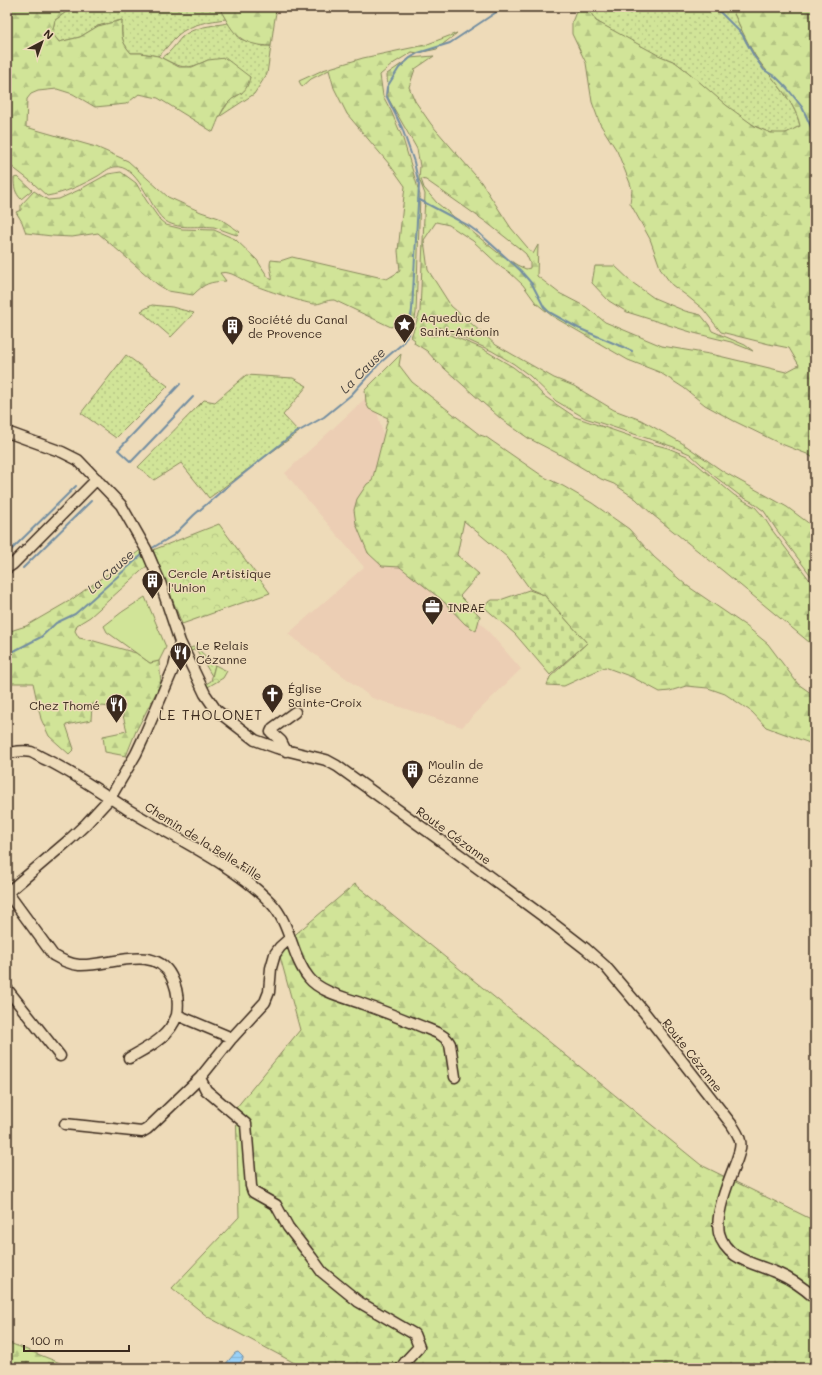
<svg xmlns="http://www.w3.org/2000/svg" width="822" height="1375" viewBox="0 0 822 1375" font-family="Mali,sans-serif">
<defs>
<pattern id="grass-dots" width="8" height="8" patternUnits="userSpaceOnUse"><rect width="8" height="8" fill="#d1e498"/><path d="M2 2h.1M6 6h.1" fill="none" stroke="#b4c483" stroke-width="1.8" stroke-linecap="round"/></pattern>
<pattern id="forest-firs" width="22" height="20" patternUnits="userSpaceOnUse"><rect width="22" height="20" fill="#d1e498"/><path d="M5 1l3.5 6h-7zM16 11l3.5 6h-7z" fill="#b4c483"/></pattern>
<pattern id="cemetery-stones" width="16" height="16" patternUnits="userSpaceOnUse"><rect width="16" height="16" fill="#d1e498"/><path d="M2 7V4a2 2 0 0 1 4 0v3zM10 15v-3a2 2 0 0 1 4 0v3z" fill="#b4c483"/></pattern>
<pattern id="park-crowns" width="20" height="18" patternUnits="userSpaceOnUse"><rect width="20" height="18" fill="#d1e498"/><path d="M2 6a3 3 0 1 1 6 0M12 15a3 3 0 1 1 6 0" fill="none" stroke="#b4c483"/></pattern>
<pattern id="water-rules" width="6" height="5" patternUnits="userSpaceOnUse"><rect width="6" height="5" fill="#99d1f8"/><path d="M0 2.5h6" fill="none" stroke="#85b4d4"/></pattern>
</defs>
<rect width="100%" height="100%" fill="#eedbb9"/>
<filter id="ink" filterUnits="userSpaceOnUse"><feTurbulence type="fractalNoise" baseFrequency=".025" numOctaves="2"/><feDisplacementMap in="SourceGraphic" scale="8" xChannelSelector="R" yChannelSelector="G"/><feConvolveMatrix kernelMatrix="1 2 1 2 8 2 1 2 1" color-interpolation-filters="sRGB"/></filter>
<g filter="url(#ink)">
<path fill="#ecceb4" d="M372,392L412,544L521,669L462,727L372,698L288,634L364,567L285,473Z"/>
<path fill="url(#grass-dots)" stroke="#86875b" d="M73,7H209L220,9L226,19C210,21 190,24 178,35C170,42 166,50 158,56L141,53H131C120,41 122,35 122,20L98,26L80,37L59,42L52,33L55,20Z
M585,7H731C739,24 746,41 756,57C771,78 794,99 800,126C795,128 791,132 786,133C756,142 701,80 676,63C671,59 663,58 657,55C636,44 616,33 596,21L587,7Z
M228,23L240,39L262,46H271L267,74L254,94L219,117L222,112L230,100L242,93L250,77L208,60C186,70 184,69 162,58C170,53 175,45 181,38C193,26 213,26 228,23Z
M152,305L172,307L194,313L171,337L141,311Z
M126,355L168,386L116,438L81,413Z
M246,375L293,378L307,386L283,415L299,432L209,498L181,463L154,480L138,467L204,400L215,402Z
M193,647L197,648L215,665L212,676L196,649L189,652L188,649Z"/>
<path fill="url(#forest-firs)" stroke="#86875b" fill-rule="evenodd" d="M7,7H73L55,20L52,33L59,42L80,37L98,26L122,20C121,35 121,42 131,53H141L158,56L179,67H192L208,60L225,58L250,77C246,95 241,91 230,101C221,109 218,121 213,132L158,98L139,94L126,104L95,107L73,94L57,89L38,91L31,94L27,99L26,127L96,147L128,161L168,197L201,212L219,218L240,232L237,235C229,233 221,229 214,227C198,225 176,231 163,219C150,207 137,163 114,167C108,168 103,173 98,176C82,185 65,193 47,196L33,183L7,163Z
M209,7H277L274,24L271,46C240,45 234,35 220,9Z
M578,7H587L596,21L658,55L675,62L688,72L726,105L756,127L771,133H786L800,126C795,100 771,78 756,57C746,41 739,24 731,7H815V320L813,332L815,341V388L811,387L815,398V459L807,454L779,443L734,421L705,405L684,388L659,372L628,360L552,316L536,303L523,285L509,272L502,268L473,241L449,225L436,222L424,240L428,270L451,306L496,345L554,378L574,386L614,410L641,420L682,443L724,472L787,507L815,528V581L776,529L764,511L752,502L739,495L713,475L690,454L674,447L585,418L556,401L530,376L514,364L492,351L439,327L443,332L481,348L513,367L527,378L544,396L575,417L653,444L668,448L687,456L734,495L755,507L763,516L772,530L815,587V647L723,571L653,515L636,499L614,484L601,479L557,453L528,438L501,419L435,360L427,351L414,343L415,340L411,337L420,312L425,194L419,179L420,166L417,149L388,98L387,74L410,58L434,56L415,69L409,87L415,101L431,124L481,182L511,228L533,254L538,245L537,276L559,293L586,307L605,322L662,346L715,355L786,372L799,365L789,348L769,344L721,332L703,309L687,296L672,285L661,270L650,239L630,203L632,190L630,183L617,151L600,124L592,102L586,63L572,34V22ZM421,179L426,180L486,222L519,248L526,254L530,263V268L526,269L517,265L497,252L437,203L424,188Z
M457,33L437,49L418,53L412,52L394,63L380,75L383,96L391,111L403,139L420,195L416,313L415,318L408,325L396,324L391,327L334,300C325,300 324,303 316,304C309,305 260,288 251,284C241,280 231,270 220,273L226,281C209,282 205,283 193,295L168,291L157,284L98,233L72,237L52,236L26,233L22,222L16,212L21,210V205L34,191L48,200L59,199L79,190L108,174L121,172L136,183L146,200L160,220L166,225L182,229L214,230L235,239L257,260L268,277L272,280C273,273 268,268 271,260L280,261L292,257L387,279L400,271L398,251L405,186L390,165L347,114L334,88L329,70L311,79L302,87L299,81L323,70L363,58L425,45Z
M18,177L32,190L21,199C15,193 14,187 14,178Z
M595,266H615L633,283L654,298L685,311L701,315L709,325L712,331L745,345L753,351L731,342L694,333L627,312L609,301L592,283Z
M401,354L399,365L412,382L480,435L486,437L544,477L563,486L592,503L629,529L654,557L686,585L746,626L768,644L798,684L815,696V745L766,727L752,712L725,694L708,688L686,686L670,691L660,692L632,677L605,667L564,686L547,685L550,677L587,643L544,595L530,589L507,557L464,521L457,555L479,574L460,596L480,616L476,631L465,624L442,600L400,567L382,566L368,553L356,524L354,510L357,499L367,484L372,481L388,418L369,409L366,403L365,390Z
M142,549L149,564L90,617L77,625L75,631L79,638L94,641L136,653L150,663L159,661L161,683L136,731L126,756L105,752L103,736L127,731L121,708L92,705L91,720L66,725L74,749L69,754L49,736L41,719L33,683H7V632L26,626L71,600Z
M355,884L701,1165L815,1221V1368H304L208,1317L172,1288L239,1217L236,1108L300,1030L278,949Z
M7,1342L73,1368H7Z"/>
<path fill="url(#cemetery-stones)" stroke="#86875b" d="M529,590L544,595L587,643L550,675L515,634L484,607L486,604L492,600H500Z"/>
<path fill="url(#park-crowns)" stroke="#86875b" d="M219,524L270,593L182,624L153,550Z
M215,665L227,671L223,678L206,688L204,685L211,681Z"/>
<path fill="#d1e498" stroke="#86875b" d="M145,597L166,647L159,661L150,663L107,632L104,626L122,612Z"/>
<path fill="url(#water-rules)" stroke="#738ea1" d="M238,1352L243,1357V1359L236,1368H224V1366L235,1353Z"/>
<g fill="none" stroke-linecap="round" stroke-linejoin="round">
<path stroke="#738ea1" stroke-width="2" d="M715,7L742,34L754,56L764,70L776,77L787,88L802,107L812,129
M418,199L469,226L480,234L520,270L532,284L544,307L549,312L578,328L632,351
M180,384L118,450L131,462L193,397
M149,550L174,535L194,515L223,490L292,435L324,417L351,395L380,363L402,344L408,334L412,310L419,185L414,162L402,128L386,95L387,87L399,68L410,58L418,53L450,43L504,7
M8,553L76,486
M23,568L91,501
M7,650L14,651L41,637L56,623L75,614L144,553"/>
<defs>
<path id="minor" d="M7,432L62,452L78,460L121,505L146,549L160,582L180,642L205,694L216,710L255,740L277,748L326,760L337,766L437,838L551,922L586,949L605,966L644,1012L732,1125C735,1130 739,1135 740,1141C742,1147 738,1156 736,1162C729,1180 715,1213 719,1233C726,1260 755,1263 777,1273C791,1279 804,1288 815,1298
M7,568L13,564L97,479
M286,751L281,741L271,732L273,728L295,712
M7,753C15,752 23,750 31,752C36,754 42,758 47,760C75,774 101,792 127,809C173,837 235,865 271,903C291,924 291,956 309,978C320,992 347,998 363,1004C383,1011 403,1019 423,1027C432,1031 445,1034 450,1044L455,1077
M7,892L53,955C62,960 69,964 79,965C108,967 154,943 171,976C178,989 179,1001 177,1015L232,1038
M7,893L69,840L86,824L110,798L136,754L143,739L174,667L180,642
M289,939L280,947L275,954L271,968L269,992L265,1002L232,1038L200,1078L206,1090L246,1124L251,1186L253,1192L276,1205L288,1227L312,1258L322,1272L359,1302L414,1334L419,1347L406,1361L401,1368
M7,989L60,1056
M129,1058C148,1047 169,1038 177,1015
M65,1124L142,1132L147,1129L200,1078"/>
</defs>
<use href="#minor" stroke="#3b2a1e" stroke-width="13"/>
<use href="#minor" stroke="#eedbb9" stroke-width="10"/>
</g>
</g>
<defs>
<symbol id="sight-pin" viewBox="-11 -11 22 30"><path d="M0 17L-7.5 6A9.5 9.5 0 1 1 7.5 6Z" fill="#3b2a1e" stroke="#eedbb9"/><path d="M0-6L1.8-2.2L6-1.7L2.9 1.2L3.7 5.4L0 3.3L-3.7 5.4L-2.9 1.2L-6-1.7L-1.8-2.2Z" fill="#fff"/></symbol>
<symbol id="building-pin" viewBox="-11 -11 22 30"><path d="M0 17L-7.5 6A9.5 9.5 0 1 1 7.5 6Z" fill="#3b2a1e" stroke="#eedbb9"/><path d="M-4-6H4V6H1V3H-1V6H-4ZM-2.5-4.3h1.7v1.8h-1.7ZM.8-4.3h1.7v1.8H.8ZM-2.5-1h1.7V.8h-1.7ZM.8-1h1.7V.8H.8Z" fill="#fff"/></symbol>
<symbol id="office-pin" viewBox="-11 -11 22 30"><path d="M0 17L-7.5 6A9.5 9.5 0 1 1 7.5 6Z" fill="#3b2a1e" stroke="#eedbb9"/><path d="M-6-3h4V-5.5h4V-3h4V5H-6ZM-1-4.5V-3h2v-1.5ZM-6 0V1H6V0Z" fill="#fff"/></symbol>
<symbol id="restaurant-pin" viewBox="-11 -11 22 30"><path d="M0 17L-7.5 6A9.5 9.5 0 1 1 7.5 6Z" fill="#3b2a1e" stroke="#eedbb9"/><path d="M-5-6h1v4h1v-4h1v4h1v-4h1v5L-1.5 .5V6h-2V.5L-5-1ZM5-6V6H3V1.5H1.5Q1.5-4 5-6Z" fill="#fff"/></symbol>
<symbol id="church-pin" viewBox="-11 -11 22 30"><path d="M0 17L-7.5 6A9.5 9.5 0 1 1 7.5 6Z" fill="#3b2a1e" stroke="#eedbb9"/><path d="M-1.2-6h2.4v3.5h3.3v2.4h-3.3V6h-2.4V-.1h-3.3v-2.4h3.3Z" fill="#fff"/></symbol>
</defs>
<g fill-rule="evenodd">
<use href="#sight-pin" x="392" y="312" width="25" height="34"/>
<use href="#building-pin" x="220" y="314" width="25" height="34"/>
<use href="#building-pin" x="140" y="568" width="25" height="34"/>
<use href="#office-pin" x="420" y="594" width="25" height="34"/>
<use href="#restaurant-pin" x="168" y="640" width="25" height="34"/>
<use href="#church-pin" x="260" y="682" width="25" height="34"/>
<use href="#restaurant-pin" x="104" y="692" width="25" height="34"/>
<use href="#building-pin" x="400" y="758" width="25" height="34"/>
</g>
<g text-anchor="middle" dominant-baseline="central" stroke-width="3" stroke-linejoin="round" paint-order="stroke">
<g font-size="12" fill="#3b2a1e" stroke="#eedbb9" text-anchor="start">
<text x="420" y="317">Aqueduc de<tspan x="420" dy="14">Saint-Antonin</tspan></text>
<text x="248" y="319">Société du Canal<tspan x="248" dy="14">de Provence</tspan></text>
<text x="168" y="573">Cercle Artistique<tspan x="168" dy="14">l'Union</tspan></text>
<text x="448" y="607">INRAE</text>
<text x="196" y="645">Le Relais<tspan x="196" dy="14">Cézanne</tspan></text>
<text x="288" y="688">Église<tspan x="288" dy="14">Sainte-Croix</tspan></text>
<text x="100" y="705" text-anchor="end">Chez Thomé</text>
<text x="428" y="764">Moulin de<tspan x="428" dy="14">Cézanne</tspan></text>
</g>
<g font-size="12" fill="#3b2a1e" stroke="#eedbb9">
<text transform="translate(454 835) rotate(36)">Route Cézanne</text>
<text transform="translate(204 841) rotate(32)">Chemin de la Belle Fille</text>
<text transform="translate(693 1055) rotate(52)">Route Cézanne</text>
</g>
<g font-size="13" font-style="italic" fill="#49433f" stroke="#eedbb9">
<text transform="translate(362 370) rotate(-45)">La Cause</text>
<text transform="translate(110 571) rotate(-42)">La Cause</text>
</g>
<g font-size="14" letter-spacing="1" fill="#3b2a1e" stroke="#eedbb9">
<text x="211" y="714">LE THOLONET</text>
</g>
</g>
<rect width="822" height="1375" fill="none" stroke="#eedbb9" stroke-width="24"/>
<rect x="12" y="12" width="798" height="1351" fill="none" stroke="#3b2a1e" stroke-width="1.5" filter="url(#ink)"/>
<g transform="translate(42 42) rotate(41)" stroke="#eedbb9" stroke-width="3" paint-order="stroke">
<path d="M0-3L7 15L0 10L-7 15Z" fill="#3b2a1e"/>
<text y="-6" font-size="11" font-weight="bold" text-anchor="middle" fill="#3b2a1e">N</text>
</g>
<path d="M24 1345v6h105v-6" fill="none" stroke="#3b2a1e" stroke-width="2"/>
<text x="30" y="1345" font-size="12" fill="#3b2a1e" stroke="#eedbb9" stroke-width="3" paint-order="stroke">100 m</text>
</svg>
